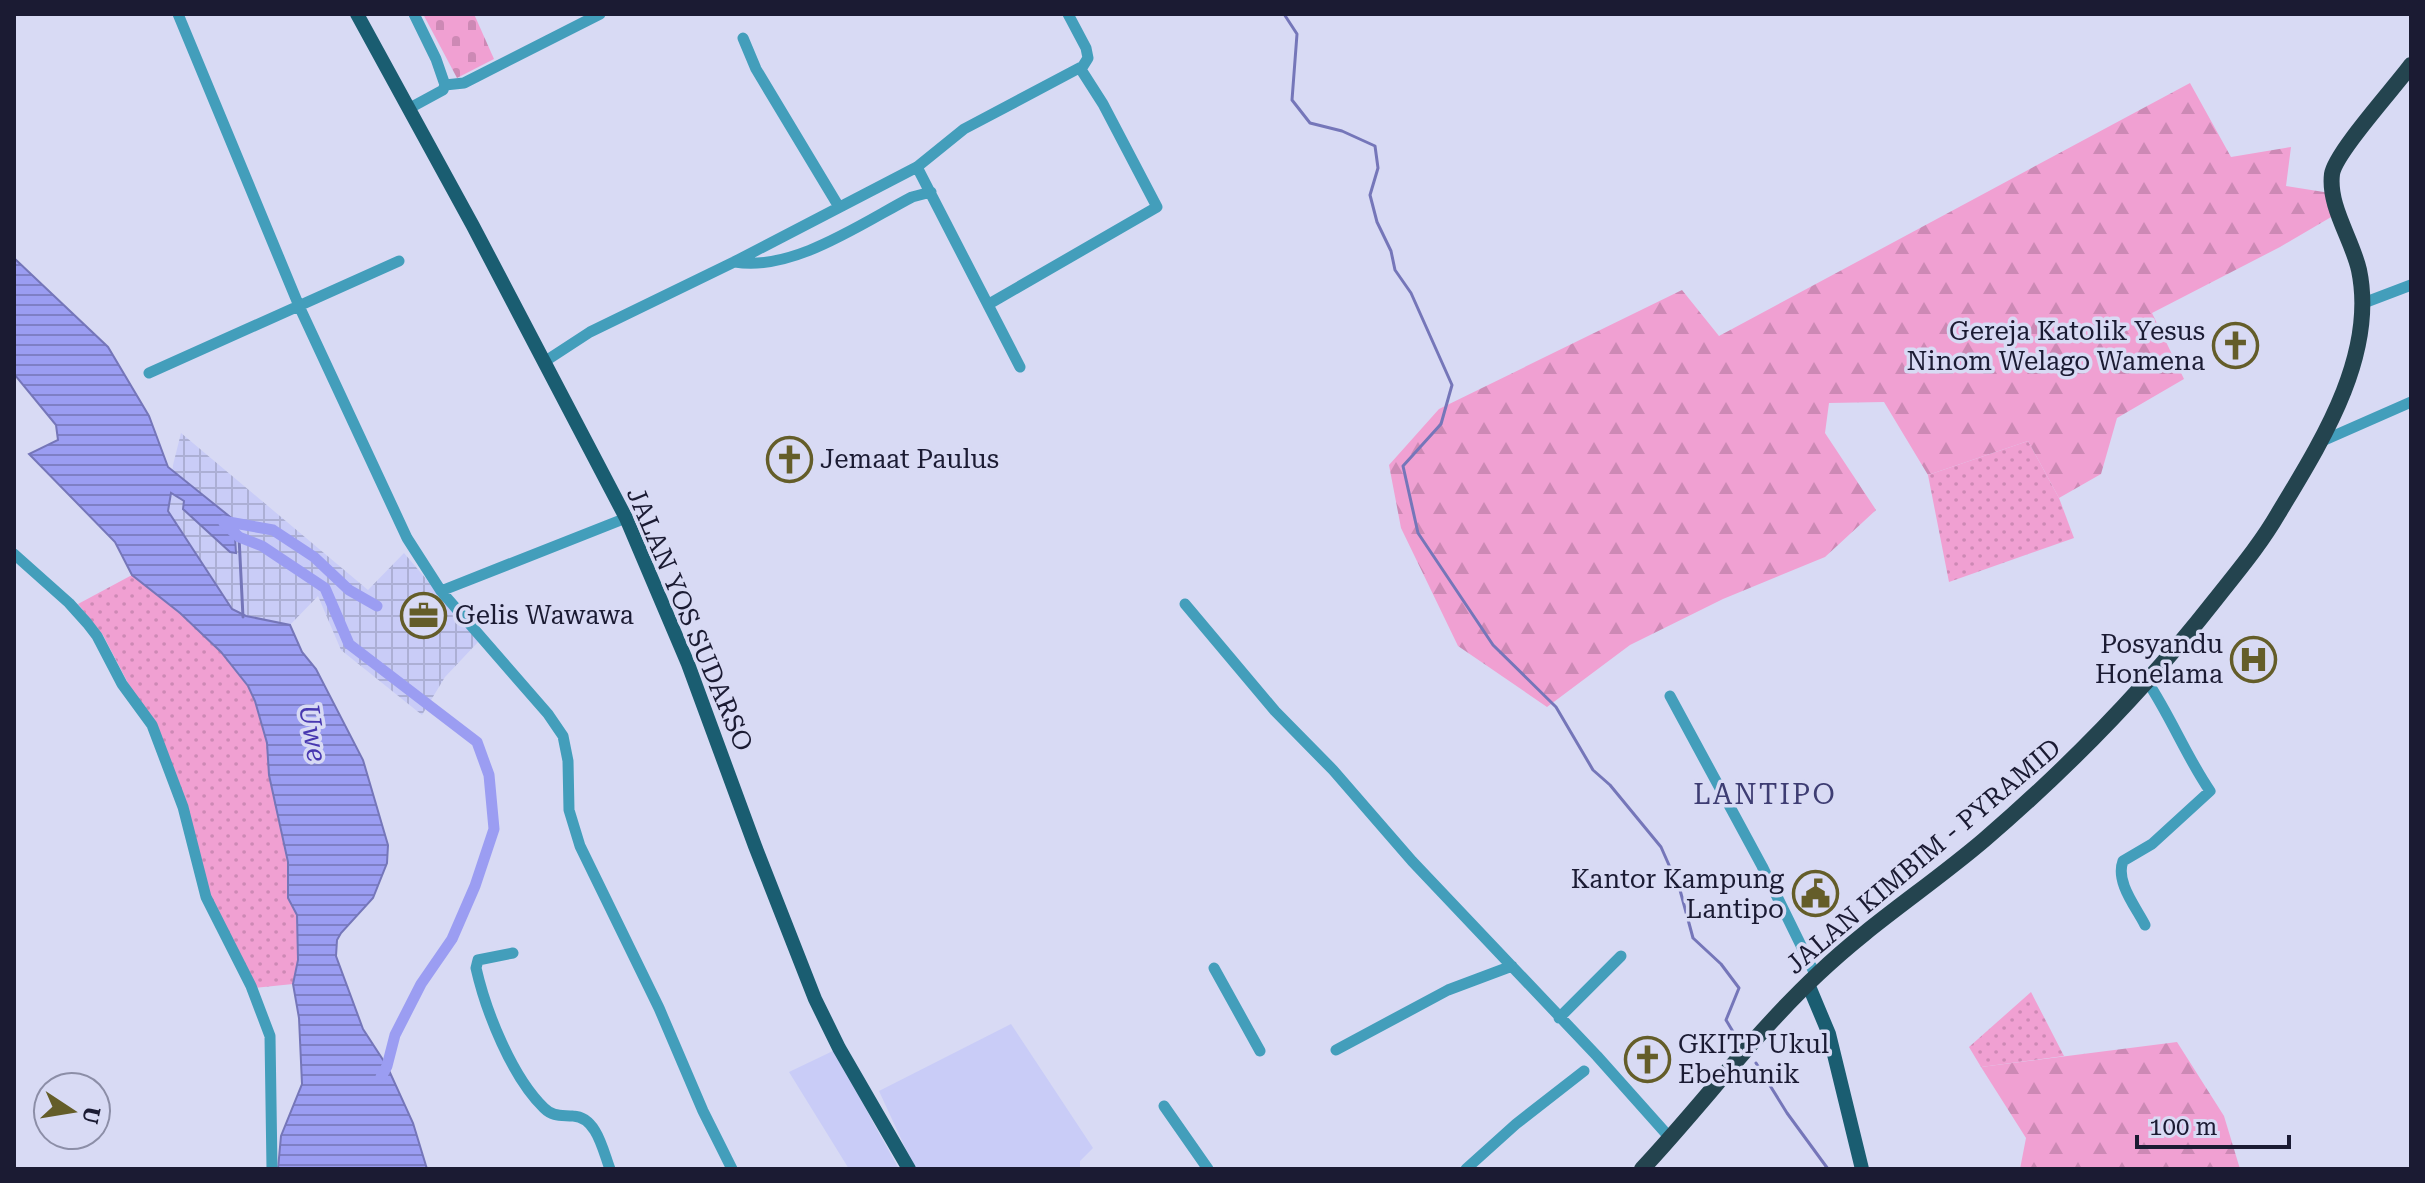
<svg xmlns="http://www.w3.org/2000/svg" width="2425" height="1183" viewBox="0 0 2425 1183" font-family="'Roboto Serif',serif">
<defs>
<pattern id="industrial-grid" width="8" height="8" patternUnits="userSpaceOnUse" patternTransform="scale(2)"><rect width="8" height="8" fill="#c9ccf7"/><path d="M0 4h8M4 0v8" fill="none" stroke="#acafd4"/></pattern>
<pattern id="grass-dots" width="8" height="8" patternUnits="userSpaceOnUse" patternTransform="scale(2)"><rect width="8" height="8" fill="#f0a0d2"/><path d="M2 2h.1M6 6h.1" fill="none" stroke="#cd89b5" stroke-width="1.8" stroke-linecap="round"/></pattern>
<pattern id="forest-firs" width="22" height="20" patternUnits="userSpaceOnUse" patternTransform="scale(2)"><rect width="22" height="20" fill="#f0a0d2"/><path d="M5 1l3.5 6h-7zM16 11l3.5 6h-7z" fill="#cd89b5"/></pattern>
<pattern id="cemetery-stones" width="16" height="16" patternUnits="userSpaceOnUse" patternTransform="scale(2)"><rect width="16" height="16" fill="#f0a0d2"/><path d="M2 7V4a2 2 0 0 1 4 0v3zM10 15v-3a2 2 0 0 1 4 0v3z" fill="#cd89b5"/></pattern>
<pattern id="water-rules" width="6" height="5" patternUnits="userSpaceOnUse" patternTransform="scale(2)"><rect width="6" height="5" fill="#9b9df2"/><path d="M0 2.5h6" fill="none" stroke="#7e7fc5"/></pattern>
</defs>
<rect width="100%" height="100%" fill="#d8daf4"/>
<path fill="#c9ccf7" d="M1011,1024L1093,1148L1080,1161V1169H915L879,1091Z
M835,1050L875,1126L899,1169H849L789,1072Z"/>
<path fill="url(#industrial-grid)" d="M181,433L368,590L404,553L479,641L445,677L422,715L341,650L318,596L290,625L246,616L232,609L168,511L173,465Z"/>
<path fill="url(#grass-dots)" d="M2028,441L2059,498L2074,538L1949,582L1928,475Z
M132,575L180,613L221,652L248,686L255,701L267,743L269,775L288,862V898L297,915L298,960L293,984L254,988L214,913L153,731L103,635L78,604Z
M2031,992L2064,1056L1981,1067L1969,1047Z"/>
<path fill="url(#forest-firs)" d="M2190,83L2231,157L2291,147L2286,186L2330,193L2338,213L2280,247L2152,313L2184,379L2117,418L2101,474L2059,498L2028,441L1928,475L1884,402L1829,403L1825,433L1876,510L1825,557L1723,599L1630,645L1547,707L1458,646L1401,528L1389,465L1439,409L1682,290L1719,336Z
M2177,1042L2224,1116L2240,1169H2020L2026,1138L1981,1067Z"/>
<path fill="url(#cemetery-stones)" d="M423,14H474L494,59L457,78Z"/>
<path fill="url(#water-rules)" stroke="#7576b9" stroke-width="2" d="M14,258L108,347L149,416L168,467L234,520L236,553L230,552L183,509L184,501L171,493L168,511L232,609L246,616L290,625L302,652L316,669L363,760L388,845L387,863L373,898L341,933L337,940L336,956L363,1029L387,1066L413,1123L427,1169H278L281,1136L302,1084L299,1018L293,984L298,960L297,915L288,898V862L269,775L267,743L255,701L248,686L221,652L180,613L132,575L115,542L29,454L58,440L56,425L14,374Z"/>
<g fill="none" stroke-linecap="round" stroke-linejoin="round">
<path stroke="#7576b9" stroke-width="3" d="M1284,14L1297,34L1292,100L1310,123L1342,131L1375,146L1378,168L1370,195L1377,222L1391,251L1395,270L1411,293L1452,385L1441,424L1403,466L1418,533L1493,645L1556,707L1593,770L1610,785L1661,847L1680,890L1693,938L1721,964L1739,988L1726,1020L1738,1040
M239,537L243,617
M1756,1063L1787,1113L1828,1169"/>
<path stroke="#9b9df2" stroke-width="11" d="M223,521L273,530L314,557L349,590L377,606
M224,523L239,537L262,546L325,588L349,644L477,742L489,775L494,829L475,886L452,939L421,984L395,1035L387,1066L381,1077"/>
<path stroke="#439ebb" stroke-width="11" d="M178,14L299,306L407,538L441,591L548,714L563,736L568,761L569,810L580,846L659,1008L703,1111L732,1169
M743,38L756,69L839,207
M445,85L464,83L600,14
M408,109L443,90L445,85L436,59L414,14
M917,167L1020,367
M735,262C793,272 862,223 912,197L931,192
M989,304L1157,207L1103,104L1080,68
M2361,304L2411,285
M544,362L590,332L734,262L917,167L964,129L1083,66L1088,58L1086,48L1068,14
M149,373L399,261
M2320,442L2411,402
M14,554L69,603L87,623L97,636L122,684L152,725L183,807L206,897L251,986L270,1036L272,1169
M441,591L626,518
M1185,604L1275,711L1333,770L1412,861L1597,1056L1671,1139
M1670,696L1762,866L1816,976
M2145,925C2136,907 2115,882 2123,861L2152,844L2210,791C2186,756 2171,717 2147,681
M513,953L478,960L476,968C486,1012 512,1077 544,1108C553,1117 561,1115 573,1116C597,1117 603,1151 610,1169
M1214,968L1260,1051
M1559,1018L1621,956
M1336,1050L1448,990L1512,966
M1164,1106L1208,1169
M1466,1169L1516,1124L1584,1071"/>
<path stroke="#1a5d71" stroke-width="14" d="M357,14L473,226L626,518L688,664L755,846L815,999L839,1048L909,1169
M1808,984L1829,1034L1862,1169"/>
<path stroke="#24444f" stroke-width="16" d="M1642,1169C1702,1105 1754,1034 1818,974C1869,925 1930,886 1984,840C2069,767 2146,688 2215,600C2237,572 2260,545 2278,514C2320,444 2377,356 2359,270C2352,239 2328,206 2332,174C2335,153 2395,87 2411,65"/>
</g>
<defs>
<symbol id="church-ring" viewBox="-11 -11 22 22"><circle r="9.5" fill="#d8daf4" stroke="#645d29" stroke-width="1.5"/><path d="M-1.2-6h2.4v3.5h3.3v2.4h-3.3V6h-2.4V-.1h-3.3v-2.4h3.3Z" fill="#645d29"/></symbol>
<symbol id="office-ring" viewBox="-11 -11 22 22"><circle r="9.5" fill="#d8daf4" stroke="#645d29" stroke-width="1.5"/><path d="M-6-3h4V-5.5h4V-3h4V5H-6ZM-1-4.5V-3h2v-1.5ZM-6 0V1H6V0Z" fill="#645d29"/></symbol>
<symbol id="hospital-ring" viewBox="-11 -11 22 22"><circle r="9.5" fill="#d8daf4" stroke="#645d29" stroke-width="1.5"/><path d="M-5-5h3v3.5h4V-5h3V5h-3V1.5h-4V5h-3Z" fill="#645d29"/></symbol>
<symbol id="civic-ring" viewBox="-11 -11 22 22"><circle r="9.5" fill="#d8daf4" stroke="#645d29" stroke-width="1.5"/><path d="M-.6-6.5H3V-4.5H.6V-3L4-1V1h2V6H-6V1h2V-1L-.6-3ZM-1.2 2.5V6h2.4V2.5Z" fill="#645d29"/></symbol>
</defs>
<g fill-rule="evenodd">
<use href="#church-ring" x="2210" y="320" width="51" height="51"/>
<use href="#church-ring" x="764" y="434" width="51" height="51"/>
<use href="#office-ring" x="398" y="590" width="51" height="51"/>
<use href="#hospital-ring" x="2228" y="634" width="51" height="51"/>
<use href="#civic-ring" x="1790" y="868" width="51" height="51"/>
<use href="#church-ring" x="1622" y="1034" width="51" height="51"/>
</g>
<g text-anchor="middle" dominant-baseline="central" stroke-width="7" stroke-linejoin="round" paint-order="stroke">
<g font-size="26" fill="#1b1b33" stroke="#d8daf4" text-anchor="end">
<text x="2205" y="331">Gereja Katolik Yesus<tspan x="2205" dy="30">Ninom Welago Wamena</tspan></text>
<text x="820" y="459" text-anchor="start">Jemaat Paulus</text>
<text x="455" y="615" text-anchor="start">Gelis Wawawa</text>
<text x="2223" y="644">Posyandu<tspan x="2223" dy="30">Honelama</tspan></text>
<text x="1784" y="879">Kantor Kampung<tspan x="1784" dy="30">Lantipo</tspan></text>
<text x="1678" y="1044" text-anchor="start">GKITP Ukul<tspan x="1678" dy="30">Ebehunik</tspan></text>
</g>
<g font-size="26" fill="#1b1b33" stroke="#d8daf4">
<text transform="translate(690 619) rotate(67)">JALAN YOS SUDARSO</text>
<text transform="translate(1923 856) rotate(-40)">JALAN KIMBIM - PYRAMID</text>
</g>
<g font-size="28" font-style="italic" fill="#4737b0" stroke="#d8daf4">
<text transform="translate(313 733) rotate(81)">Uwe</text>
</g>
<g font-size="28" letter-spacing="2" fill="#3e3d73" stroke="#d8daf4">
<text x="1765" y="794">LANTIPO</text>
</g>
</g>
<rect width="2425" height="1183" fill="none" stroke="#1b1b33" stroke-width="32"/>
<g transform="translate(72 1111) rotate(102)"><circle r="38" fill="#d8daf4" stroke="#8c8ea7" stroke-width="2"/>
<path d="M0-6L14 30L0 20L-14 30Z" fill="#645d29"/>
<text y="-12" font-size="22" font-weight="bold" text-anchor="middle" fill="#1b1b33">U</text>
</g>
<path d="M2137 1135v12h152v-12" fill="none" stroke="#1b1b33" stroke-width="4"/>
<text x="2149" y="1135" font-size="24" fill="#1b1b33" stroke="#d8daf4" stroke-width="6" paint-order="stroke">100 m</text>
</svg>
